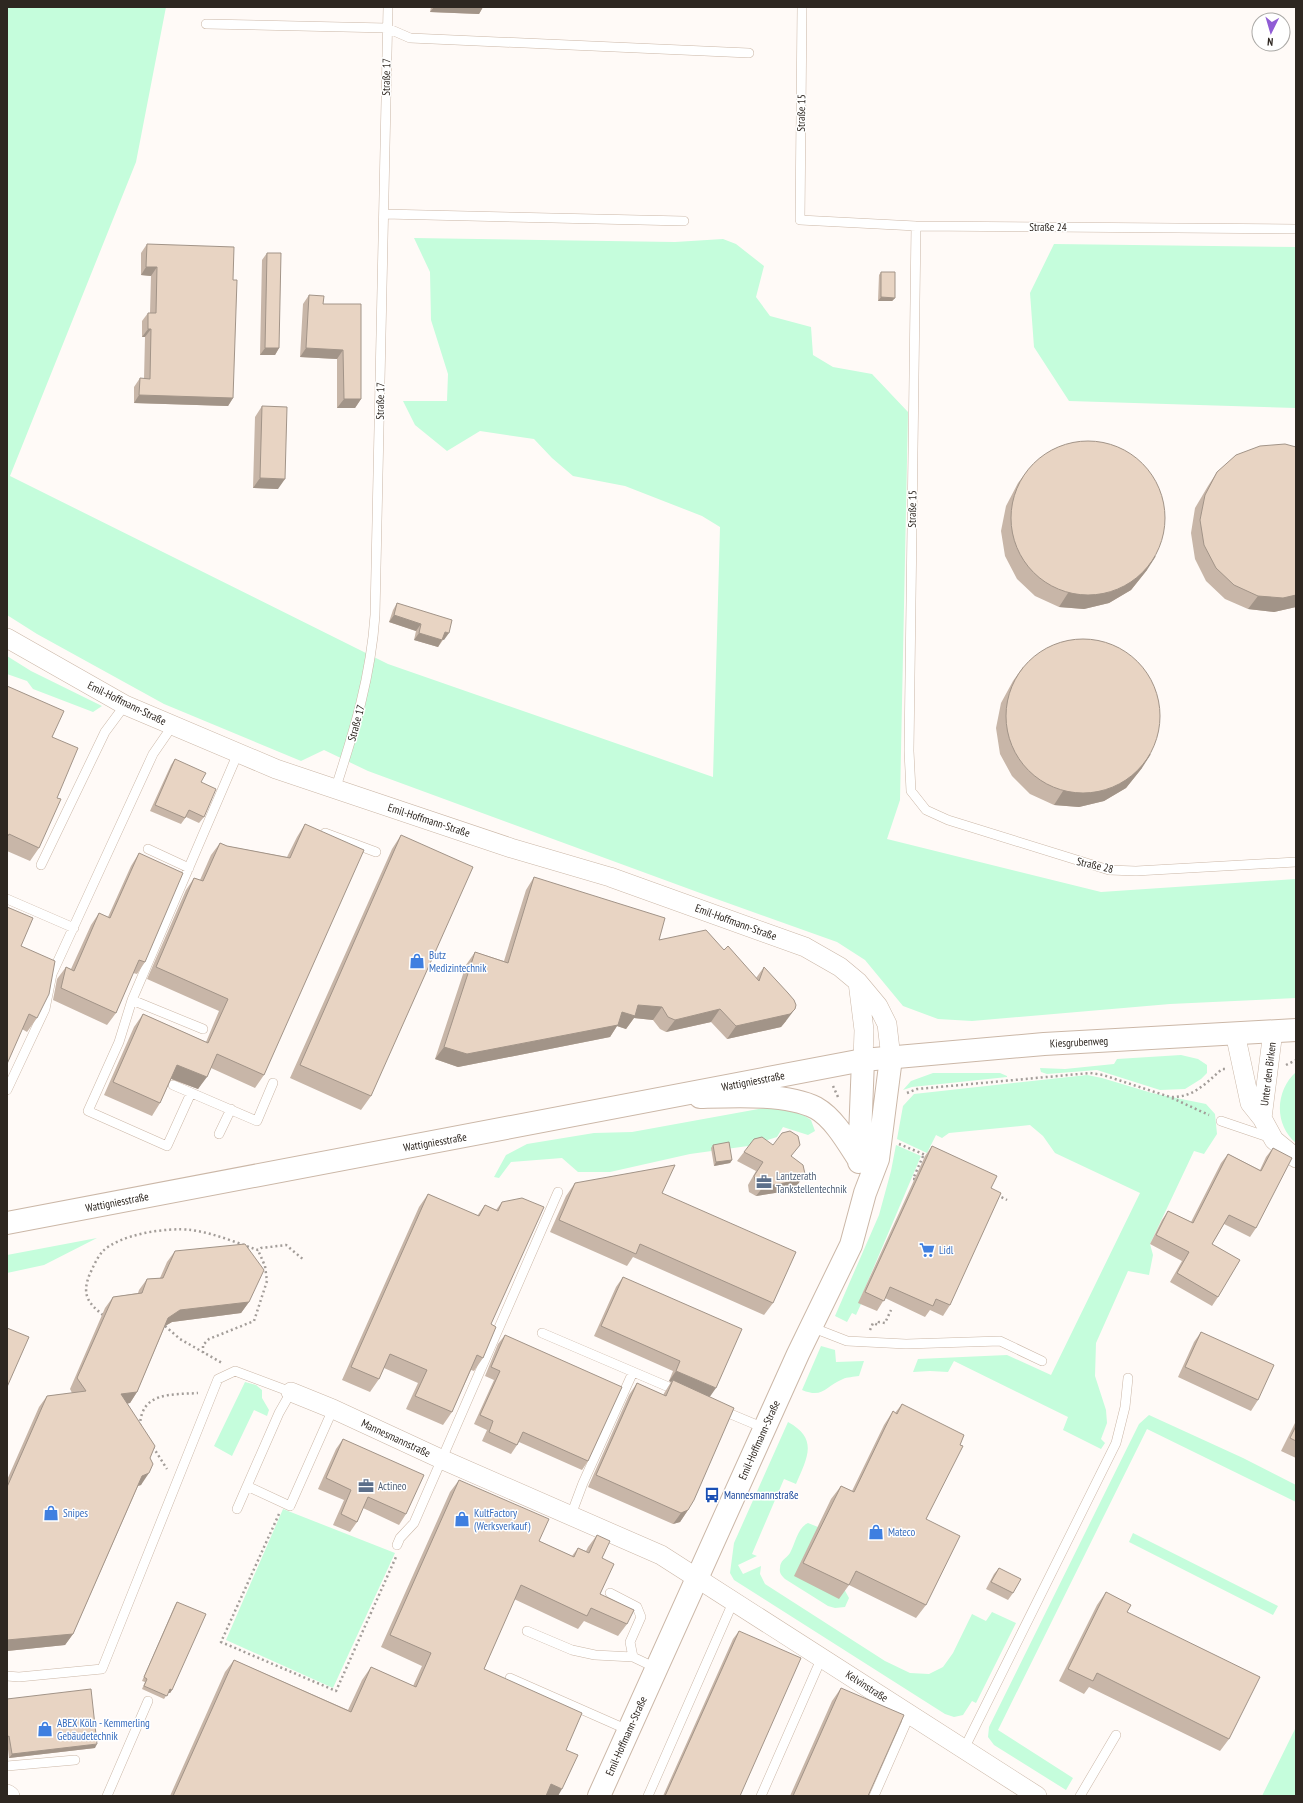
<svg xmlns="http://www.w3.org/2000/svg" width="1303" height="1803" viewBox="0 0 1303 1803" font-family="'PT Sans Narrow',sans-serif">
<rect width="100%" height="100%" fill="#fffaf7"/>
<path fill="#c5fddc" d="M7,7H166L136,162L10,476L388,664L713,777L720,527L702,516L625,486L573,476L552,458L534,439L480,431L447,451L415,425L403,401H447L448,374L431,320L430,272L414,238L675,242L723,239L736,244L764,266L756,297L770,316L811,327L813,355L833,367L872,374L908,412L900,800L887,839L1101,892L1296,879V998L1170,1004L972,1021L938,1019L903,1006L865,960L837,942L711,897L368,771L324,750L301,761L164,704L37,634L7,615Z
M1054,244L1296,247V408L1069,401L1034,347L1030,293Z
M7,656L31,671L102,706L93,712L33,689L27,681L7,674Z
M1181,1055L1198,1059L1207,1065V1073L1201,1079L1185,1089L1160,1090L1097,1070L1047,1074L1041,1072L1040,1068L1065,1069L1114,1064L1117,1059Z
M1296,1072V1143C1274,1125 1275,1091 1296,1072Z
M933,1073H1000L1007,1076V1077L912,1087L903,1090L911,1081Z
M1087,1075L1102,1078L1152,1093L1206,1104L1215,1114L1217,1134L1204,1154L1194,1151L1150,1244L1153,1255L1149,1275L1128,1271L1096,1343L1095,1376L1106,1410L1107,1423L1101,1439L1105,1443L1101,1449L1063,1430L1068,1417L954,1361L948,1372L930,1371L913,1372L918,1359L1007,1355L1051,1375L1140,1193L1055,1153L1043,1136L1030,1125L949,1133L942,1138L936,1135L927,1153L897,1139L903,1106L914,1094Z
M770,1107L797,1111L811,1120L815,1131L808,1135L783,1127L777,1137L748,1146L690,1154L610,1172H578L562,1158L511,1162L499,1178L494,1177L506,1155L527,1144L594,1133L632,1132Z
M896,1145L921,1156L859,1302L861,1304L856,1315L852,1313L847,1322L835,1316L879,1215L891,1171Z
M97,1238L44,1265L7,1273V1255Z
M821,1346L835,1350L836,1362L864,1361L859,1376C854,1377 847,1377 843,1379C825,1386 824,1399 802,1390Z
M245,1382L256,1385L262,1390V1398L269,1410L267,1416L254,1410L232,1456L214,1446Z
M1149,1415L1243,1458L1296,1485V1502L1147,1429L998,1730L1073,1778L1066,1790L994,1745L988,1737L989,1727L1139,1424Z
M788,1422C819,1439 807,1458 796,1484L784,1479L752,1554L757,1556L738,1565L743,1574L761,1566L760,1574L765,1584L885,1661L910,1673L929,1674L943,1667L953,1653L972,1614L986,1621L992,1612L1016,1623L976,1703L972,1701L963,1715L954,1717L945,1714L734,1580L730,1573L734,1543Z
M283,1509L395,1553L333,1688L226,1640Z
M808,1523L818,1527L844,1589L849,1598L845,1607L835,1608L828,1606L785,1579C782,1576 779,1573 780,1568C780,1560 786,1559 790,1553C795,1544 798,1527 808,1523Z
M1133,1533L1278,1606L1273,1615L1129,1542Z
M1296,1727V1796H1262Z"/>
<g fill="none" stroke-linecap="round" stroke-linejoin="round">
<defs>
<path id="service" d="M802,7L800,220L916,226L1296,229
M206,24L387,28L410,38L749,53
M384,214L684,221
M916,226L909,751L911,791L926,810L948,820L1109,870L1136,871L1296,862
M335,790C354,732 371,676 375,615L388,7
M325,833L376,852
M148,849L189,868
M41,865L105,732L125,705
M7,899L74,928
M132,1000L203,1029
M173,1085L257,1121L273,1083
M7,1090L45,1009L52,974L153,754L173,725
M191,1093L167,1146L88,1111L119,1042L132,1000L238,753
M1221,1121L1271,1138
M219,1134L231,1109
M811,1327L847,1341L906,1344L1000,1341L1042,1361
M542,1333L678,1391
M721,1410L764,1428
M247,1486L290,1506L333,1409
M571,1515L583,1483L633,1372
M397,1545L400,1538L414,1523L558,1192
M610,1593L637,1607L641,1617L630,1642L633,1657
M527,1631L572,1650L595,1655L633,1657L656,1668
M7,1676L19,1677L102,1669L218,1379L235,1371L291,1392L279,1413L237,1509
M510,1678L628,1730
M964,1749L1116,1443L1125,1407L1128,1378
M7,1766L75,1760
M107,1796L148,1701
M648,1796L734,1600
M761,1796L822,1657
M874,1796L910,1714
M1080,1796L1116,1735"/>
<path id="minor" d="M7,638L125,705L276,769L511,848L610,877L805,947L840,967L858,982L878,1006L887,1024L891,1058
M858,982L864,1030L863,1060
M1235,1033L1250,1103L1262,1118L1274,1140L1296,1158
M1262,1118L1273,1031
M291,1392L333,1409L441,1459L661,1555L1037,1796
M7,1794L10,1796"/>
<path id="tertiary" d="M700,1097C733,1096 787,1093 816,1108C834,1118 848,1143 859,1160
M859,1162L863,1060
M599,1796L798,1354L851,1245L865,1193L878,1159L891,1058"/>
<path id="secondary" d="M7,1223L863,1060L1044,1044L1296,1030"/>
</defs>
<use href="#service" stroke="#cbb7a7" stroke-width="10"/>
<use href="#minor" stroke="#cbb7a7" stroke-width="20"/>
<use href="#tertiary" stroke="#cbb7a7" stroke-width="24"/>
<use href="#secondary" stroke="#cbb7a7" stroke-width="24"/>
<path stroke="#a39d99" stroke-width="2.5" stroke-dasharray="2 3" stroke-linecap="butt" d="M1286,1065L1296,1060
M833,1086L838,1097L837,1099
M907,1093L917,1089L1090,1073L1103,1075L1170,1097C1193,1098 1205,1084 1222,1069H1225
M1172,1098L1209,1115
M899,1144L928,1156
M915,1179H913L924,1154
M997,1195L1007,1200
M103,1315C88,1303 82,1295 89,1276C92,1269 97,1258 102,1252C119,1234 168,1227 191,1230C214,1233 237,1243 258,1250L261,1248L286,1245L304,1260
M165,1326L180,1339L222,1363
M870,1330L873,1323L878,1325L879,1322L885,1323L891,1310
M203,1353V1345L209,1339L254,1321L267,1281L265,1266L258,1250
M140,1426C141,1391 172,1395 198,1393
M153,1447L167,1469
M279,1514L221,1642L336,1691L396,1557"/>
<use href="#service" stroke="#fff" stroke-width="9"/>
<use href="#minor" stroke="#fff" stroke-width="19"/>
<use href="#tertiary" stroke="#fff" stroke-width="22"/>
<use href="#secondary" stroke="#fff" stroke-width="22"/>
</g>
<path fill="#c8b6a8" d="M431,7H483L479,14L430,12Z
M147,244L233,280V398L228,406L134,403V387L140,378L144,379L145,337H142V321L148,313H150L151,276L141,275V253Z
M267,253L279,348L275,355H260L262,260Z
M881,272L895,298L892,301H878L879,275Z
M309,295L323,304H361V399L355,408H337V359L300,357L303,304Z
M262,406L278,489L253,488L255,417Z
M1296,447V607L1274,612L1248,609L1225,599L1206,581L1195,559L1191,533L1195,508L1208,486L1217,472Z
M1028,470L1147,570L1131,590L1109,603L1084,609L1059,607L1035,596L1017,579L1005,556L1001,531L1006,506L1018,483Z
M397,603L444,640H443L438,647L414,640L416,631L389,622L393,610Z
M1023,667L1142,768L1126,788L1104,801L1079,807L1054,805L1030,794L1012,776L1000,754L996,728L1001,703L1013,681Z
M7,686L52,737L57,798L39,848L30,861L7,851Z
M175,759L201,782L204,817L199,823L186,817L181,824L150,811L171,765Z
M305,824L264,1075L255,1088L211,1068L198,1089L171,1079L160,1103L152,1116L104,1095L134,1027L143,1014L206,1042L219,1011L147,979L186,890L194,878L200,880L211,855L220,843L227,846L287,857L297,837Z
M401,835L371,1096L361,1110L290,1078L392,849Z
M139,853L145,962L137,974L133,973L116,1013L107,1025L53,1000L57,979L66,967L71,969L91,925L99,913L108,917L131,866Z
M534,877L659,940L724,950L756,978L764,967L786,1021L781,1027L727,1039L711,1022L666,1032L660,1029L653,1020L634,1018L626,1029L617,1026L610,1037L458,1067L435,1059L466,965L475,952L504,961L526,890Z
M21,946L37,1018L27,1032L22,1029Z
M713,1145L732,1160L730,1163L714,1166L711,1148Z
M773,1145L792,1157L794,1190L756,1196L749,1192L748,1185L756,1171L737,1161L744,1152Z
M932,1146L991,1188L950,1305L943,1316L930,1310L925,1317L885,1298L877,1311L858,1303L925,1156Z
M1273,1148L1256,1228L1250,1237L1224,1224L1212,1244L1218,1297L1212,1306L1170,1282L1182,1261L1150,1244L1162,1220L1168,1211L1191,1222L1221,1163L1228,1154L1260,1170L1266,1157Z
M575,1183L662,1193L773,1303L764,1315L633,1257L627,1266L550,1232L566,1196Z
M428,1194L477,1216L485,1205L496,1210L502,1202L491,1324L483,1358L474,1371L471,1370L452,1412L443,1425L406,1409L418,1383L384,1368L379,1379L370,1392L342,1380L419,1207Z
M175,1251L249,1302L241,1313L172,1322L165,1326L137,1392L130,1403L127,1404L150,1458L141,1485L138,1486L73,1634L65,1645L7,1651V1480L39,1407L47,1396L72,1393L70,1389L105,1308L113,1297L138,1293L139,1290L147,1279L160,1278L167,1262Z
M623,1277L710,1397L688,1510L680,1522L673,1524L588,1487L629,1395L637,1383L663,1395L671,1382L669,1381L673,1371L594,1336L616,1287Z
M1201,1332L1258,1400L1251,1411L1178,1377L1194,1342Z
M505,1335L588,1461L582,1470L519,1442L511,1454L482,1441L487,1430L474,1424L494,1380L485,1376L498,1344Z
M902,1404L960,1445L926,1519V1605L916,1618L849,1585L839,1599L794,1576L831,1499L841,1486L852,1491L884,1425L893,1411L895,1413Z
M1296,1421V1458L1281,1451Z
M343,1439L406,1514L399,1525L363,1508L357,1522L350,1532L333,1525L344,1500L318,1489L336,1449Z
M459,1480L539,1541L572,1556L578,1548L586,1551L588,1547L597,1535L602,1558L600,1594L627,1624L618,1636L584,1621L578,1629L514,1599L484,1669L566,1750L558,1796H170L225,1672L234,1660L348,1710L362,1680L371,1667L413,1686L422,1666L381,1647L450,1492Z
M999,1568L1013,1593L1008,1600L986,1589L994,1574Z
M1106,1592L1127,1612L1229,1739L1220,1751L1089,1687L1084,1694L1059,1681L1097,1605Z
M177,1602L172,1690L170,1693H168L164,1699L142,1689L145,1682L142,1681L175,1605Z
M739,1631L740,1796H663L733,1639Z
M841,1688L868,1796H790L832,1701Z
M7,1699L95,1748L9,1758L7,1740Z"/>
<path fill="#a29488" d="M434,7H483L479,14L430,12Z
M146,267H157L151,276L141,275Z
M881,297L895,298L892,301H878Z
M148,329H151L145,337H142Z
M265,348H279L275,355H260Z
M306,348L343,350L337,359L300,357Z
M139,395L233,398L228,406L134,403Z
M344,399H361L355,408H337Z
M260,478L285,479L278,489L253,488Z
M1156,556L1147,570L1131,590L1109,603L1084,609L1059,607L1068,593Z
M1296,595V607L1274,612L1248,609L1258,596Z
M394,615L421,624L416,631L389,622Z
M445,632L449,633L444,640L440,639Z
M419,633L442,640L438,647L414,640Z
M1151,754L1142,768L1126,788L1104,801L1079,807L1054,805L1063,791Z
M638,1005L662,1007L653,1020L634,1018L626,1029L617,1026L610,1037L458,1067L435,1059L444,1047L622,1012Z
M720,1009L711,1022L666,1032L675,1020Z
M795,1009L786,1021L781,1027L727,1039L736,1026Z
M177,1065L207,1077L198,1089L169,1078Z
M732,1160L730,1163L714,1166L716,1162Z
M805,1174L794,1190L756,1196L763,1187Z
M249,1302L241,1313L172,1322L160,1329L168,1318L180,1310Z
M676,1371L716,1388L709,1398L673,1380L671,1382L669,1381Z
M137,1392L130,1403L113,1405L121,1394Z
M149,1473L141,1485L134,1487L142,1476Z
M688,1510L680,1522L673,1524L681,1513Z
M73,1634L65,1645L7,1651V1640Z
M170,1689L172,1690L170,1693L167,1692Z
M97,1744L95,1748L9,1758L12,1754Z
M551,1784L562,1789L558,1796H543Z"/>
<path fill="#e8d4c3" stroke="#a29488" d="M147,244L234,247L233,280H237L233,398L139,395L140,378L150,379L151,329H148V313H156L157,267H146Z
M267,253H281L279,348H265Z
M881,272H895V298L881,297Z
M309,295L324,296L323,304H361V399H344L343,350L306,348Z
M262,406L287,407L285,479L260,478Z
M1011 518a77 77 0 1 1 154 0a77 77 0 1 1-154 0Z
M1285,444L1296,447V595L1283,598L1258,596L1234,585L1216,568L1204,545L1200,520L1205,495L1217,472L1236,455L1260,446Z
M397,603L452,620L449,633L445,632L442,640L419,633L421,624L394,615Z
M1006 716a77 77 0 1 1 154 0a77 77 0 1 1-154 0Z
M7,686L64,711L52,737L78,748L57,798L61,799L39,848L9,834L8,836H7Z
M175,759L206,773L201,782L216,789L204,817L189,810L185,818L155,805Z
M305,824L364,850L264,1075L217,1054L207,1077L177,1065L160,1103L113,1082L143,1014L208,1043L228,999L156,967L194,878L203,881L220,843L227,846L290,858Z
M401,835L473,867L371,1096L300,1065Z
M139,853L183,873L145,962L139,960L116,1013L61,988L66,967L74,971L99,913L110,918Z
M534,877L665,918L659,940L706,930L724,950L728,946L759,981L764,967L788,993L794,1000L796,1005L795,1009L790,1014L736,1026L720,1009L675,1020L668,1017L662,1007L638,1005L635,1016L622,1012L618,1025L467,1054L444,1047L475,952L508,963Z
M7,907L33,918L21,946L55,961L49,994L37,1018L29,1014L7,1064Z
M790,1131L798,1136L800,1145L791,1156L803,1165L805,1174L800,1180L763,1187L756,1183L754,1176L763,1162L744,1152L754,1139L762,1137L773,1145L782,1133Z
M729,1142L732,1160L716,1162L713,1145Z
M932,1146L997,1176L991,1188L1001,1193L950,1305L936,1299L933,1306L890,1287L884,1301L865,1292Z
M1273,1148L1292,1158L1256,1228L1229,1215L1212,1244L1240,1260L1218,1297L1177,1273L1189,1252L1156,1235L1168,1211L1193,1223L1228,1154L1261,1171Z
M675,1165L662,1193L796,1252L773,1303L640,1244L636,1254L559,1220L575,1183Z
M428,1194L479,1216L485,1205L498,1211L502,1202L522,1198L544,1207L491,1324L496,1327L483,1358L477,1355L452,1412L415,1396L427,1370L390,1354L379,1379L351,1367Z
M245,1244L264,1270L249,1302L180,1310L168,1318L137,1392L121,1394L155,1446L150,1458L153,1464L149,1473L142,1476L73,1634L7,1640V1487L47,1396L86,1391L77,1378L113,1297L142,1293L147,1279L163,1278L175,1251Z
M623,1277L742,1329L716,1388L676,1371L680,1361L601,1326Z
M7,1328L29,1337L7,1387Z
M1201,1332L1274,1365L1258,1400L1185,1367Z
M505,1335L622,1387L588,1461L523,1432L517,1445L489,1432L493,1421L480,1415L500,1371L491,1367Z
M673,1380L734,1408L694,1500L688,1510L681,1513L596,1475L637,1383L666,1396Z
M902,1404L964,1435L960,1445L963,1446L926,1519L960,1536L926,1605L856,1571L849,1585L803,1563L841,1486L854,1492L893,1411L897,1414Z
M1296,1426V1441L1290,1438Z
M343,1439L424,1475L406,1514L368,1497L357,1522L341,1514L351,1490L326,1478Z
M459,1480L549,1519L539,1541L574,1557L578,1548L589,1553L597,1535L610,1541L602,1558L614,1564L600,1594L634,1610L627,1624L591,1608L587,1616L521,1585L484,1669L582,1713L566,1750L578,1755L562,1789L551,1784L546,1796H173L234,1660L351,1712L371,1667L416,1687L431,1653L390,1635Z
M999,1568L1021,1579L1013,1593L991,1582Z
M1106,1592L1131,1605L1127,1612L1260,1677L1229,1739L1097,1673L1093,1681L1068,1669Z
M177,1602L206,1614L172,1690L170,1689L167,1696L144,1686L147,1679L144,1677Z
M739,1631L801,1658L740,1796H665Z
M841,1688L904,1715L868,1796H793Z
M91,1689L97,1744L12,1754L9,1736L7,1737V1699Z"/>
<defs>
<symbol id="shop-bare" viewBox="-9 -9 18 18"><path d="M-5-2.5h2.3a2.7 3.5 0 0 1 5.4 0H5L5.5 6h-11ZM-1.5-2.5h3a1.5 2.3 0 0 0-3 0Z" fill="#3f7fe0" stroke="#fff" stroke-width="2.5" paint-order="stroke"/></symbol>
<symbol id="office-bare" viewBox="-9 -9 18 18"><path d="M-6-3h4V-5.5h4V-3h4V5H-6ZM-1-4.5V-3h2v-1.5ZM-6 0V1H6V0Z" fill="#5c6f8a" stroke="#fff" stroke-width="2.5" paint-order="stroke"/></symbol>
<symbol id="supermarket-bare" viewBox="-9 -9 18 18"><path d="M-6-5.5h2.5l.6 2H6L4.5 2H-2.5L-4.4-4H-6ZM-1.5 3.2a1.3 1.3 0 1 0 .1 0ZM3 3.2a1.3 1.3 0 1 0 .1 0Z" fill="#3f7fe0" stroke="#fff" stroke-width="2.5" paint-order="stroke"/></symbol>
<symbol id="bus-bare" viewBox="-9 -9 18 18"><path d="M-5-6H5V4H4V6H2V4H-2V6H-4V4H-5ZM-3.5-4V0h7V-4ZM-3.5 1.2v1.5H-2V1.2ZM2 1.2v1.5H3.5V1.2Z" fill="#1a4fb4" stroke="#fff" stroke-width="2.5" paint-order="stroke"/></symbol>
</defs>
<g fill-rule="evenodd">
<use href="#shop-bare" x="406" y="950" width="22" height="22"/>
<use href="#office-bare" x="753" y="1171" width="22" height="22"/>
<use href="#supermarket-bare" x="916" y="1239" width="22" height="22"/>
<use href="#office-bare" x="355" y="1475" width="22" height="22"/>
<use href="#bus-bare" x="701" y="1484" width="22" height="22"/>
<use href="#shop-bare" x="40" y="1502" width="22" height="22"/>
<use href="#shop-bare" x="451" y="1508" width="22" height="22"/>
<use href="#shop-bare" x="865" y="1521" width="22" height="22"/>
<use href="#shop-bare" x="34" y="1718" width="22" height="22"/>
</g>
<g text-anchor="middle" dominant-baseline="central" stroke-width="3" stroke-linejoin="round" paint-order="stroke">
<g font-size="11" fill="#2e2721" stroke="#fff">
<text transform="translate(386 77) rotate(-89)">Straße 17</text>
<text transform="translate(801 113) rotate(-89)">Straße 15</text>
<text x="1048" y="227">Straße 24</text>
<text transform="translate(380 401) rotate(-89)">Straße 17</text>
<text transform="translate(912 509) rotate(-89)">Straße 15</text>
<text transform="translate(127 703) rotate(26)">Emil-Hoffmann-Straße</text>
<text transform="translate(356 723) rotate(-75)">Straße 17</text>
<text transform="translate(429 820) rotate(18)">Emil-Hoffmann-Straße</text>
<text transform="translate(1095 865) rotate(13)">Straße 28</text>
<text transform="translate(736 922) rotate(20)">Emil-Hoffmann-Straße</text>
<text transform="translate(1079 1042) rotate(-3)">Kiesgrubenweg</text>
<text transform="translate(1268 1074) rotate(-83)">Unter den Birken</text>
<text transform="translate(753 1081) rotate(-11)">Wattigniesstraße</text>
<text transform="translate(435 1142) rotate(-10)">Wattigniesstraße</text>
<text transform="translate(117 1202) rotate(-11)">Wattigniesstraße</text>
<text transform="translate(396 1438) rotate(25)">Mannesmannstraße</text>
<text transform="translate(759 1440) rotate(-66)">Emil-Hoffmann-Straße</text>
<text transform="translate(867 1686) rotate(33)">Kelvinstraße</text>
<text transform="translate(626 1736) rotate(-66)">Emil-Hoffmann-Straße</text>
</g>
<g font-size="11" fill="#366cbe" stroke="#fff" text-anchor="start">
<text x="429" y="955">Butz<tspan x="429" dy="13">Medizintechnik</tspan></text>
<text x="939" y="1250">Lidl</text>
<text x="63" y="1513">Snipes</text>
<text x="474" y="1513">KultFactory<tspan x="474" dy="13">(Werksverkauf)</tspan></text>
<text x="888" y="1532">Mateco</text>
<text x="57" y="1723">ABEX Köln - Kemmerling<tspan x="57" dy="13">Gebäudetechnik</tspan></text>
</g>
<g font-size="11" fill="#4e5e75" stroke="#fff" text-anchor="start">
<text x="776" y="1176">Lantzerath<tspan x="776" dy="13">Tankstellentechnik</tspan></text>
<text x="378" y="1486">Actineo</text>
</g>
<g font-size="11" fill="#164399" stroke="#fff" text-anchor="start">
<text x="724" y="1495">Mannesmannstraße</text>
</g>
</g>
<rect width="1303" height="1803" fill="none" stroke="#2e2721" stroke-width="16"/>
<g transform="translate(1271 32) rotate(185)"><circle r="19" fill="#ffffff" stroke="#aba9a6"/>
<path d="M0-3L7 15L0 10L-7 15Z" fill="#905cd5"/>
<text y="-6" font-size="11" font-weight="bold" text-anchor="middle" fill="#2e2721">N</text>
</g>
</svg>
